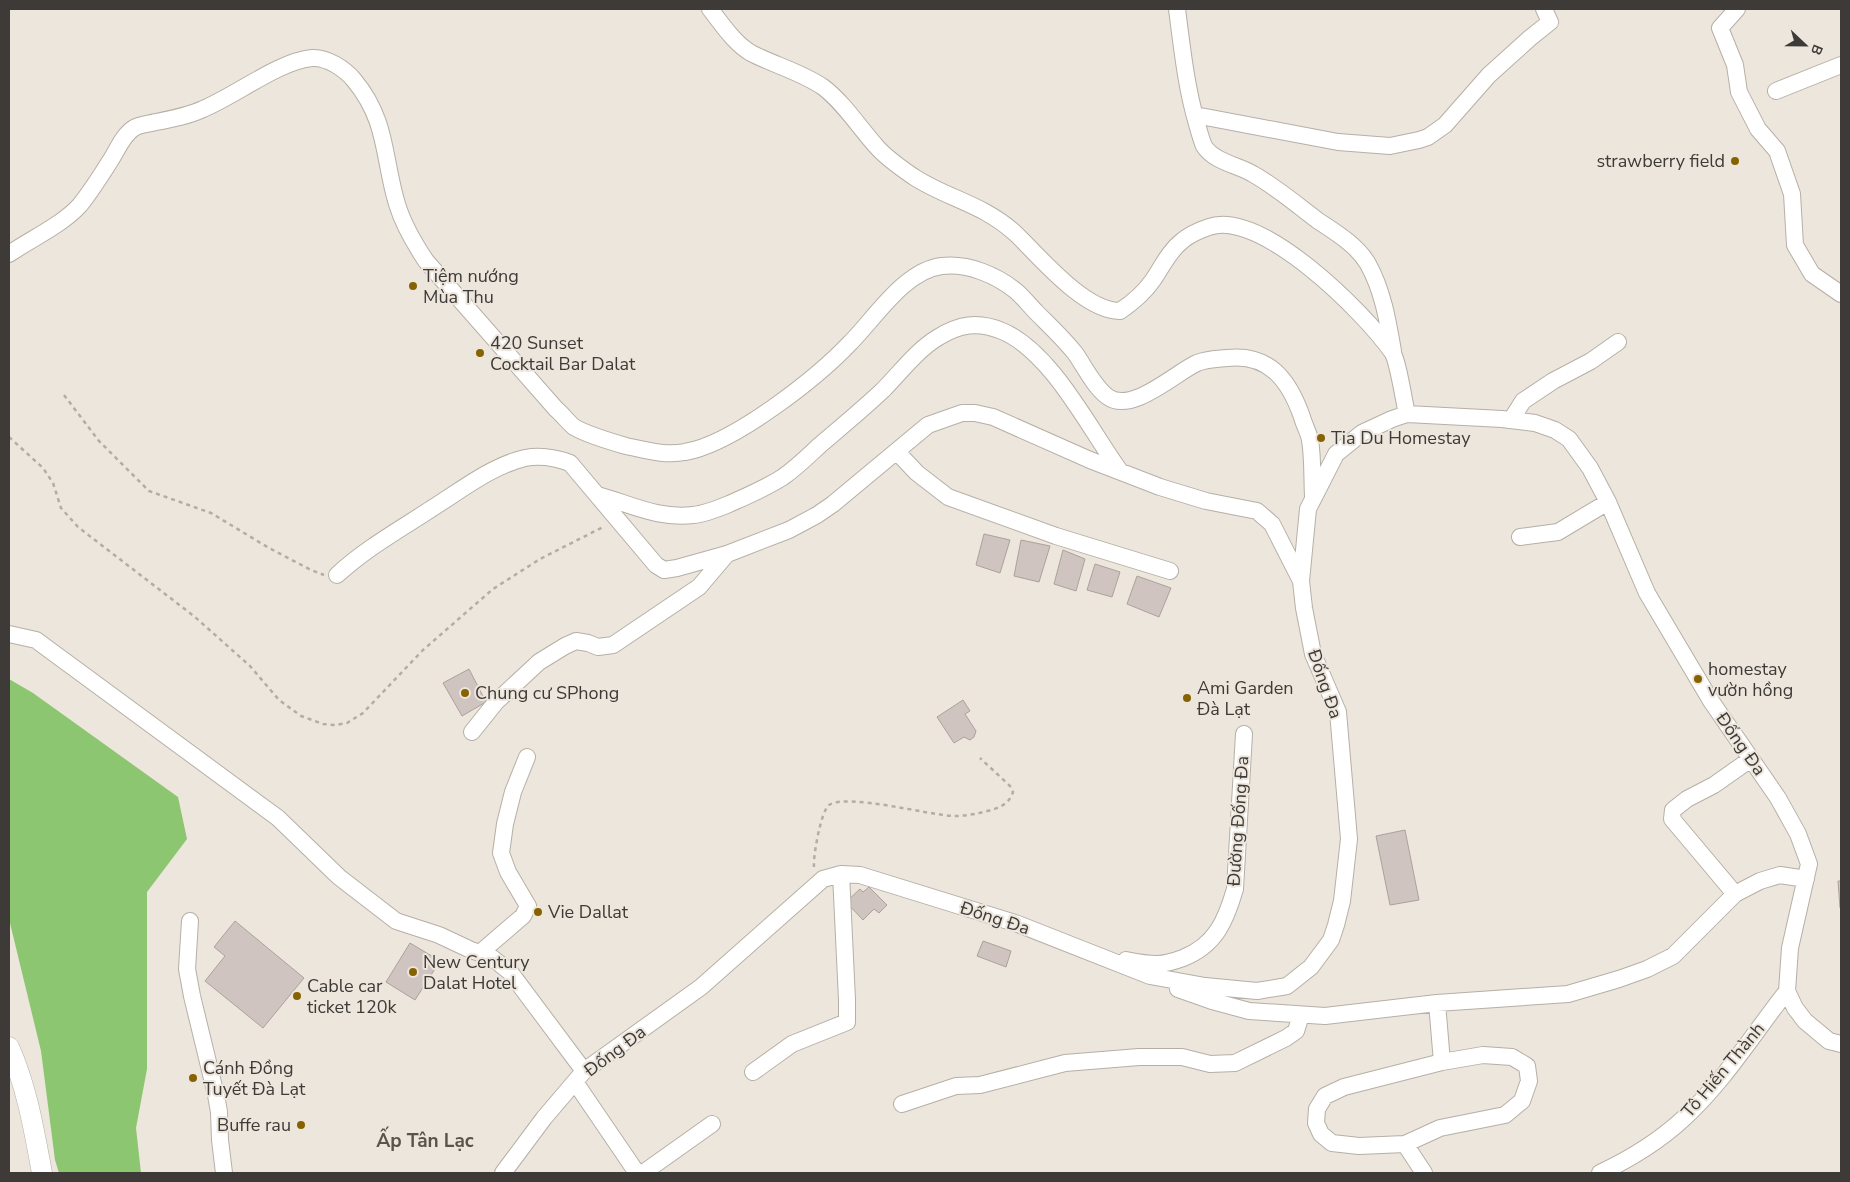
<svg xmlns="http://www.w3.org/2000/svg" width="1850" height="1182" viewBox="0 0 1850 1182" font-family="'Nunito Sans',sans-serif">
<rect width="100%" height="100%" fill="#ede6dc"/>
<path fill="#8dc671" d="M9,679L33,693L178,797L187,839L147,892V1069L136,1128L141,1173H59L55,1160L41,1051L9,919Z"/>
<path fill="#cfc4bf" stroke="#aca19c" d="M984,534L1010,540L1000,573L976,565Z
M1021,540L1050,546L1039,582L1014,576Z
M1063,550L1085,559L1076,591L1054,584Z
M1095,564L1120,572L1112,597L1087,590Z
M1137,576L1171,588L1159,617L1127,604Z
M469,669L486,702L462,716L443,683Z
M963,700L970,711L965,714L976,731L974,737L970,740L964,737L954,743L937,717Z
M1405,830L1419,900L1390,905L1376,836Z
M1838,881H1841V908H1840Z
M869,887L887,905L879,913L874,909L863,920L846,902L860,889L863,892Z
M235,921L304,978L263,1028L205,981L225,956L214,947Z
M983,941L1011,951L1006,967L977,956Z
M410,943L440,961L415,1000L386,982Z"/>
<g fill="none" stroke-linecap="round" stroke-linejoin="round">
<defs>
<path id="minor" d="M710,9C722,24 734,43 751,53C774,65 801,72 823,87C844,103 859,127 876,146C886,158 901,168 914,177C948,199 984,204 1016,234C1040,257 1084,311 1120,311C1132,303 1144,293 1153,280C1162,267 1169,251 1182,241C1189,235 1200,230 1209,227C1260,208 1365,313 1392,352C1398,360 1404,402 1407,414
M1177,9C1182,47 1186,87 1197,124C1199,131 1201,139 1204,146C1214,162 1238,165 1253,174C1276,187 1296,204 1317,220C1335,232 1357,245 1368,264C1383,291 1388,322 1393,351
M1737,9L1720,28L1735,65L1739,92L1758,129L1777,151L1792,194L1795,245L1812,274L1841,294
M1776,91L1841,65
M1195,115L1338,142L1390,146L1419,140L1428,137L1445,125L1489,75L1530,38L1550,22L1544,9
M9,254C31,239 62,225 80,205C92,190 102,174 112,158C118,148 124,134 134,128C140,124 149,124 156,122C172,119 188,116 203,109C235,96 279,61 312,58C327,57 345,69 354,80C388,121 383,158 397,204C403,224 414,243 426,261L556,409C562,414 568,422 574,427C586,434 612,442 626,446C646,450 665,456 685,452C733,444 817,378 851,342C875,318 905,270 942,266C968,263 996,275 1016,291C1024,298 1030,306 1037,313C1050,326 1063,338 1075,353C1085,367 1094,387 1108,397C1132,414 1175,373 1197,363C1207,359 1217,359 1227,358C1269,353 1289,380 1302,417C1304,425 1309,433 1310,440C1313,458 1312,478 1313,496
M1511,420L1523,401L1553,381L1591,361L1618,342
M897,452L917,473L948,497L1056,536L1170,571
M597,495C631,504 657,519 693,515C705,514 717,509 729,504C747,496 766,488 783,477C796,468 808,456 820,445C841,427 863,409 883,390C900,373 916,351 937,338C959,324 978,321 1002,331C1051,351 1090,430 1120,471
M1520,537L1558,532L1608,502
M337,575C365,549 399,530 431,509C460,491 491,466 525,458C541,455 554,457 570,463L656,565L664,570L677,568L727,554L789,530L817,515L833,504L928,425L962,413H975L993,417L1090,460L1160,487L1206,501L1257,511L1272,524L1301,581
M9,634L36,640L278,818L339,877L396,921L439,935L471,950L491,957L510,972L584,1071
M472,732L496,702L539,662L565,646L576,641L588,643L598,647L613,645L699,587L727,554
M1735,894L1672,819L1673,810L1687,799L1714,785L1751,759
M190,921L187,969L192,996L216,1095L219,1112L220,1140L224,1173
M481,952L523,916L528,906L508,872L501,853L505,824L513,792L527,757
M1126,960C1136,962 1147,964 1157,964C1166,964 1175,961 1183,958C1216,945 1226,920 1235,889L1244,734
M1178,989L1212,1001L1249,1011L1325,1016L1437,1003L1568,994L1619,979L1647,969L1673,956L1735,894L1760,881L1780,875L1806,879
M1437,1003L1442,1062
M1483,1055L1512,1057L1527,1066L1529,1081L1522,1101L1505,1115L1440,1128L1405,1144L1359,1146L1332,1143L1321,1134L1316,1123L1317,1109L1325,1096L1344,1087L1442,1062Z
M753,1072L792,1044L847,1022V1000L841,874
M575,1082L637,1173
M902,1104L956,1086L980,1085L1065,1063L1139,1057H1182L1210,1064L1235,1063L1286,1038L1296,1031L1301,1015
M1405,1144L1424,1173
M503,1173L544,1118L584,1071L701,987L823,879L841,874L860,875L1018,924L1150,976L1205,986L1257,991L1287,986L1311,967L1331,940L1336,925L1342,901L1349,839L1338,712L1313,654L1304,608L1301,581L1308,509L1336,454L1362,433L1392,419L1407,414L1502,419L1535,423L1555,430L1569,439L1590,468L1608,502L1647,593L1711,701L1778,798L1798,834L1809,864L1790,948L1787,991L1795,1008L1805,1021L1829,1041L1841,1044
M643,1173L712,1124
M1600,1173C1630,1159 1659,1141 1683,1119C1724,1082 1753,1034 1787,991"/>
<path id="major" d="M9,1047C27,1087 34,1130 42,1173"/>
</defs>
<use href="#minor" stroke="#b6afa6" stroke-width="18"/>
<use href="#major" stroke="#b6afa6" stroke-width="21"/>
<path stroke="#b3ada5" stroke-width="2.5" stroke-dasharray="4 4" stroke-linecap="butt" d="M64,395L99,441L149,491L211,513L269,548L311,570L324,575
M9,437L43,468L53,483L61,508L78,527L195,617L250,666L279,700L301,716L323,724L335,725L347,723L363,713L423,650L493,589L540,559L603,527
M814,867C813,856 821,811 829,805C848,793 927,815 954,816C965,816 976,814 987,811C1000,808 1009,804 1013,792L1010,786L980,758"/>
<use href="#minor" stroke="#fff" stroke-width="16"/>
<use href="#major" stroke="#fff" stroke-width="20"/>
</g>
<g fill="#866300" stroke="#ede6dc" stroke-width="2">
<circle cx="1735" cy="161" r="5"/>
<circle cx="413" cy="286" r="5"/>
<circle cx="480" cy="353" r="5"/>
<circle cx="1321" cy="438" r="5"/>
<circle cx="1698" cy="679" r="5"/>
<circle cx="465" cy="693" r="5"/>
<circle cx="1187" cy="698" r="5"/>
<circle cx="538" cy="912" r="5"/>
<circle cx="413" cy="972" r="5"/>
<circle cx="297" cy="996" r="5"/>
<circle cx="193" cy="1078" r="5"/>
<circle cx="301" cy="1125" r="5"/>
</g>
<g text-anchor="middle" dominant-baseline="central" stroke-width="4" stroke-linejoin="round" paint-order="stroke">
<g font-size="18" fill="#3d3a37" stroke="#ede6dc" text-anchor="start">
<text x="1725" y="161" text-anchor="end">strawberry field</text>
<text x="423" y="276">Tiệm nướng<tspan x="423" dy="21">Mùa Thu</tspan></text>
<text x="490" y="343">420 Sunset<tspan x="490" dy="21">Cocktail Bar Dalat</tspan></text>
<text x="1331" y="438">Tia Du Homestay</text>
<text x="1708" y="669">homestay<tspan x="1708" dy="21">vườn hồng</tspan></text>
<text x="1197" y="688">Ami Garden<tspan x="1197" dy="21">Đà Lạt</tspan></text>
<text x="475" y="693">Chung cư SPhong</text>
<text x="548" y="912">Vie Dallat</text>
<text x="423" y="962">New Century<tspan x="423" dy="21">Dalat Hotel</tspan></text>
<text x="307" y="986">Cable car<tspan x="307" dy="21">ticket 120k</tspan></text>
<text x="203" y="1068">Cánh Đồng<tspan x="203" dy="21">Tuyết Đà Lạt</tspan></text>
<text x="291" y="1125" text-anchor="end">Buffe rau</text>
</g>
<g font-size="18" fill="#3d3a37" stroke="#ede6dc">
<text transform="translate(1325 684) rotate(71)">Đống Đa</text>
<text transform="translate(1741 744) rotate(55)">Đống Đa</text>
<text transform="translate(1238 821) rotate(-86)">Đường Đống Đa</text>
<text transform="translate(995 918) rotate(18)">Đống Đa</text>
<text transform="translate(615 1051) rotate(-37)">Đống Đa</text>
<text transform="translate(1723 1070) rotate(-50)">Tô Hiến Thành</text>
</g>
<g font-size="19" font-weight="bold" fill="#5a544c" stroke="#ede6dc">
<text x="425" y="1141">Ấp Tân Lạc</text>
</g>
</g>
<rect width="1850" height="1182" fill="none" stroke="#3d3a37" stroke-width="20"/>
<g transform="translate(1805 45) rotate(112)" stroke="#ede6dc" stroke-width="4" paint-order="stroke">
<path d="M0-4L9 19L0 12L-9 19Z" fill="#3d3a37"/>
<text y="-8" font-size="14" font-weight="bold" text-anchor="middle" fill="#3d3a37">B</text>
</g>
</svg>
